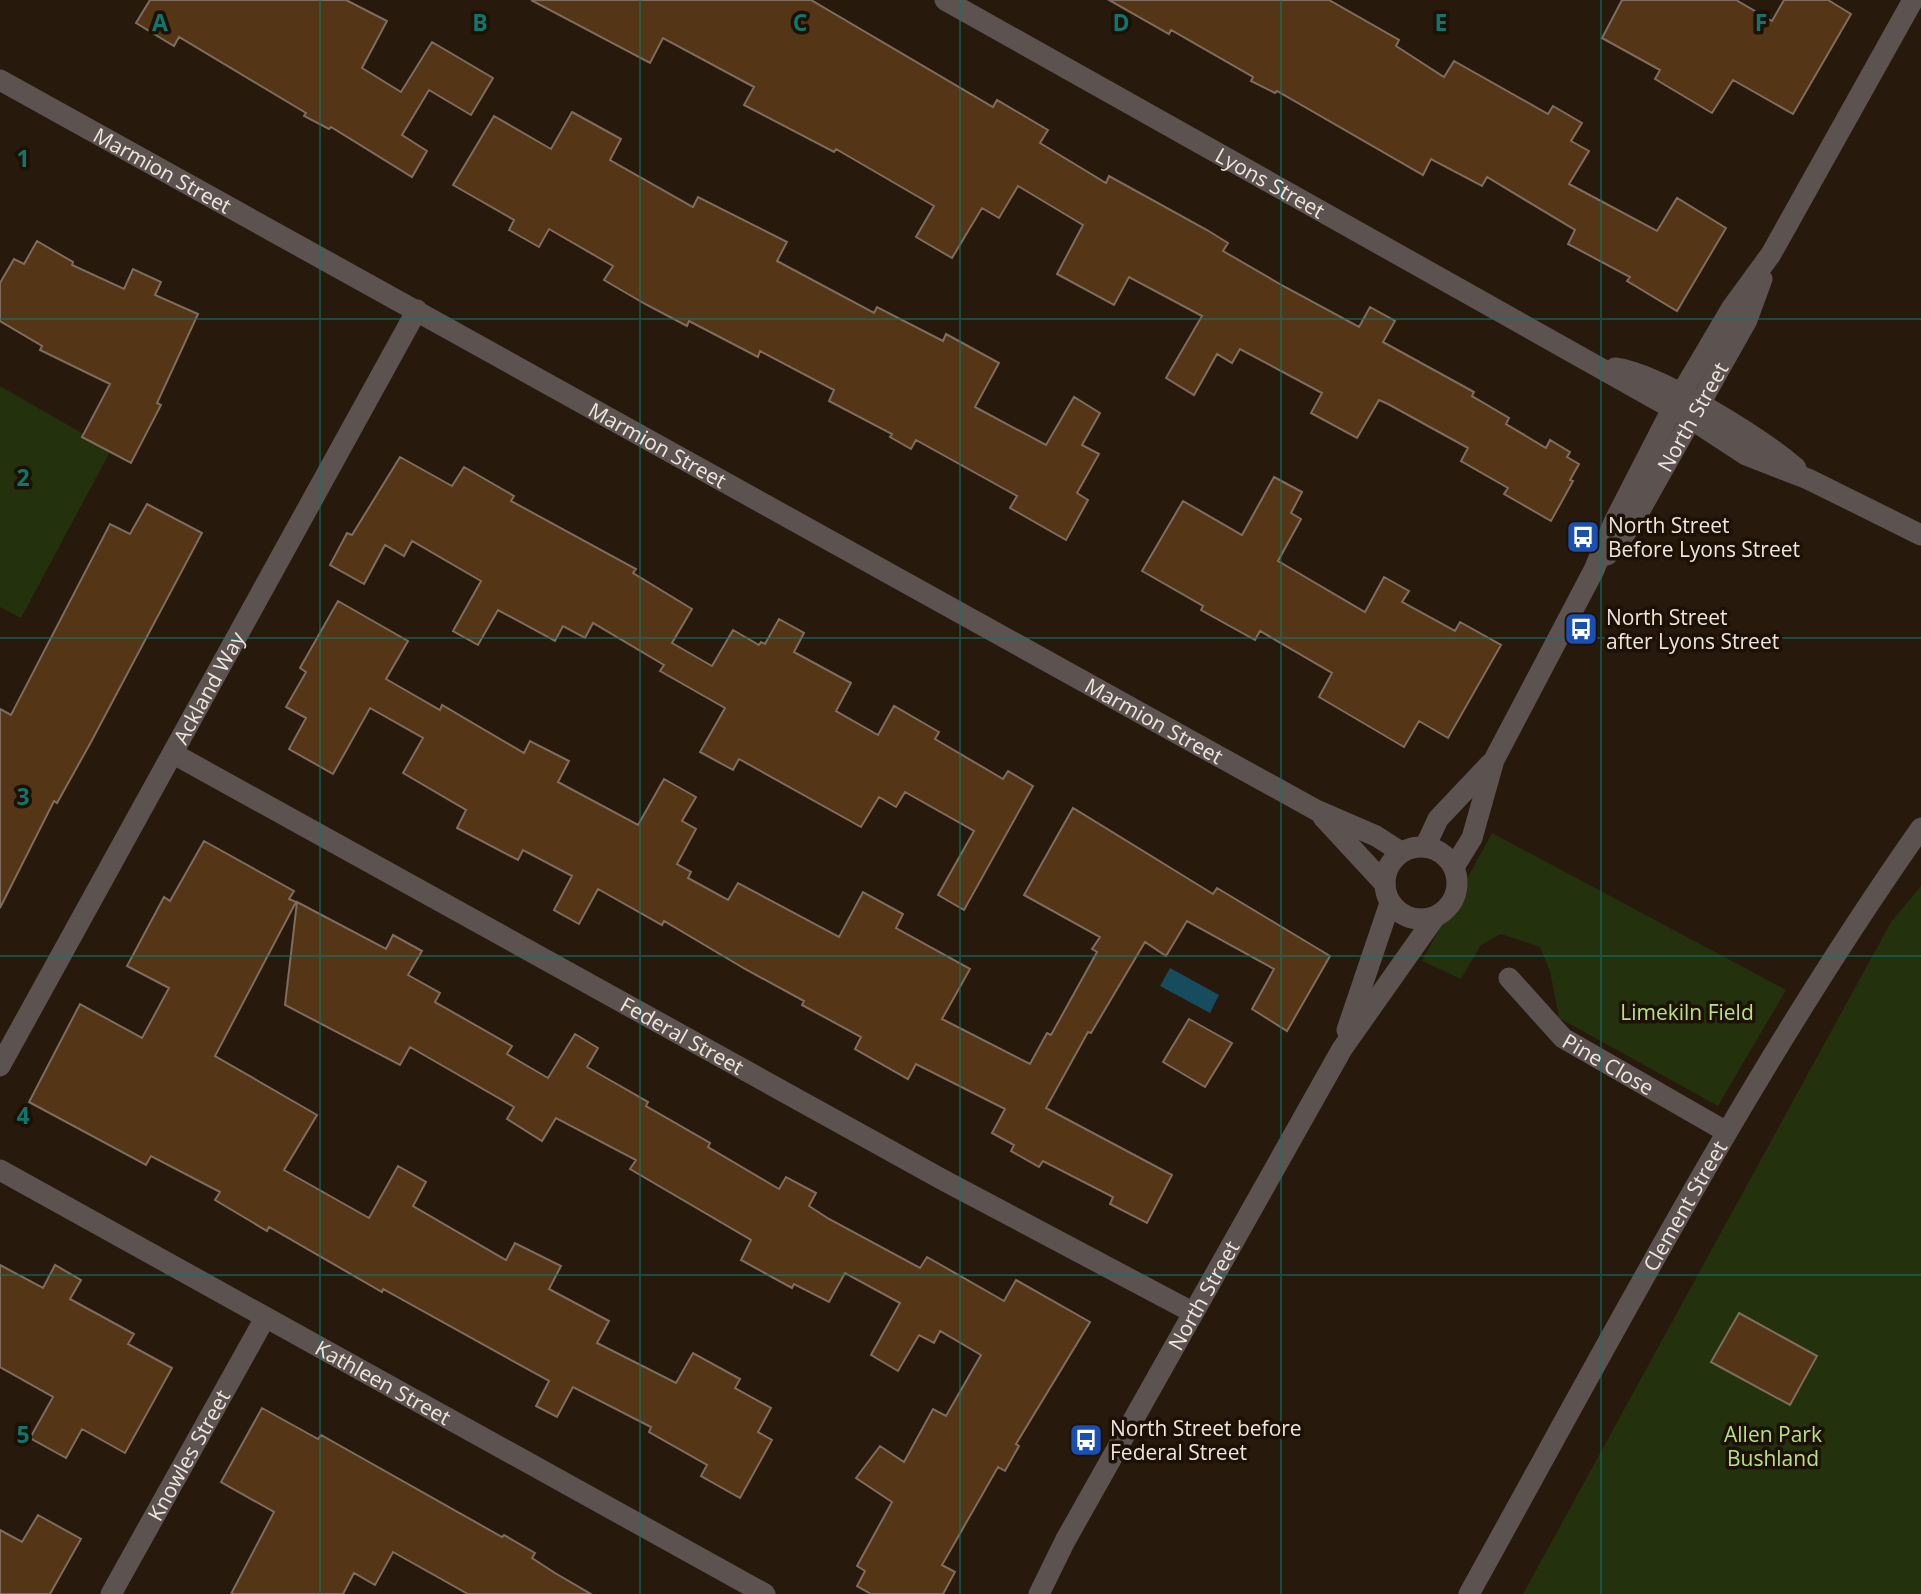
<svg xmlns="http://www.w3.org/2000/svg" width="1921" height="1594" viewBox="0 0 1921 1594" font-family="'Open Sans',sans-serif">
<rect width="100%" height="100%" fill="#27190c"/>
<path fill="#23310c" d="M0,386L111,450L21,618L0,607Z
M1492,833L1786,990L1718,1106L1559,1018L1550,971L1540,947L1501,934L1481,945L1461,979L1422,961Z
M1921,886V1594H1523L1891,922Z"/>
<path fill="#174c5f" d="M1170,968L1219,995L1210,1013L1160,986Z"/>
<path fill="#543616" stroke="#7e6d5e" stroke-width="2" d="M150,0H346L387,21L362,68L401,92L432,42L493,78L471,115L429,90L402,135L427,151L412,177L331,127L329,129L304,116L306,113L179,37L174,46L136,23Z
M531,0H811L993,107L997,100L1048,130L1040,143L1106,183L1109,176L1207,230L1228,243L1223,251L1285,287L1359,327L1370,307L1395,321L1383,342L1474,392L1472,396L1509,418L1506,424L1546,448L1550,440L1570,452L1567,457L1579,464L1570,480L1573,481L1551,521L1504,494L1508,488L1461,461L1468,448L1388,404L1379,400L1357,438L1311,413L1322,393L1240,349L1232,363L1217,354L1194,395L1166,378L1202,316L1129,277L1114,305L1057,274L1083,225L1018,186L999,218L982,208L952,258L916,237L934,206L836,149L834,152L744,105L754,87L663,38L650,63Z
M1109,0H1329L1399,40L1396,46L1444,77L1454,61L1548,114L1553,106L1582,123L1571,141L1589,151L1569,184L1657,231L1677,198L1726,228L1677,311L1627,281L1630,277L1568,244L1575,230L1487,177L1482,186L1431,159L1423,175L1277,91L1275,93L1251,81L1253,77L1171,30L1169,34Z
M1622,0H1736L1772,21L1784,0H1828L1851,14L1793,114L1733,80L1712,113L1655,79L1660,70L1602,38Z
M572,112L621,139L610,160L693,207L698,197L787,242L777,261L874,313L877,307L943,341L946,334L999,363L975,407L1046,445L1074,397L1100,413L1082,445L1099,454L1077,493L1088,500L1066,540L1010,508L1017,496L916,440L911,449L890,437L892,434L829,401L834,390L760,351L758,357L689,321L687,326L645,304L604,280L613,266L549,229L539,247L509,230L514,220L453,185L494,116L551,149Z
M37,241L73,262L72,265L124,289L133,269L161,282L155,295L198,314L157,403L161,405L131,463L82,437L110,384L40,350L42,346L0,321V283L14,259L24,264Z
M400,457L452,486L464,467L514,496L511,501L636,569L633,573L692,609L672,643L712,666L733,630L759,645L761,642L765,644L779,619L804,633L794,652L851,683L836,711L878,735L894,706L939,732L935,739L1003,779L1008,771L1033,786L964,910L938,895L974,831L905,792L896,807L879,797L861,827L739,759L733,770L700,752L725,708L660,671L664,665L593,623L585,638L563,626L555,641L498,610L478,645L453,631L481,581L412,541L404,556L385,545L364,584L330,565L347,533L352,535Z
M1274,477L1302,492L1291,513L1301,519L1278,561L1365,612L1384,577L1409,591L1402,602L1455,631L1460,622L1501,645L1448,738L1419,721L1404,747L1319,697L1332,673L1260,631L1255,640L1201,610L1203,606L1142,571L1183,501L1242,535Z
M147,504L202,533L91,742L57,803L54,801L0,908V709L11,715L110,524L130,534Z
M338,601L408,641L386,679L440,710L442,705L524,753L530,741L569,761L558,782L638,825L664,779L696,797L682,821L696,829L677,864L691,872L688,878L728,900L738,883L839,937L863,892L903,914L896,928L970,969L942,1019L1030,1064L1047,1033L1051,1035L1097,952L1092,949L1100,937L1024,895L1073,808L1213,894L1217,888L1330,956L1287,1031L1252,1009L1274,969L1187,921L1166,956L1145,942L1091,1033L1088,1032L1046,1108L1172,1175L1147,1223L1110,1204L1113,1197L1043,1161L1039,1167L1011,1151L1014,1145L992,1133L1005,1109L916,1064L908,1079L855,1049L861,1037L802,1005L804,1001L745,969L664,921L662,925L598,889L579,924L554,910L572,876L523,850L518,860L457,828L466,810L403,773L423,738L370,708L333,774L289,749L306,718L286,707L306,672L300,668Z
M204,841L294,891L289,899L296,902L215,1056L317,1115L284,1170L369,1218L398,1166L426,1182L413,1206L506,1260L515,1243L561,1266L549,1289L609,1321L597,1343L676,1383L693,1353L740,1379L735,1388L771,1408L758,1432L772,1440L740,1498L701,1476L707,1465L649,1432L651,1427L573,1387L557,1417L536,1406L549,1381L383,1289L382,1292L269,1227L267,1231L215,1200L220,1192L151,1156L146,1165L29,1102L80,1004L142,1038L169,988L127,966L164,897L170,901Z
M297,902L386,949L393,935L422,951L408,975L440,993L435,1002L512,1046L507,1054L548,1078L575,1034L598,1048L587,1067L648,1102L646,1106L710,1143L708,1147L779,1189L786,1177L816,1193L809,1206L829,1219L920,1268L927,1257L1004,1301L1016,1280L1090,1322L1016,1444L1019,1446L1005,1471L998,1467L942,1565L955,1572L943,1594H871L857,1586L865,1571L857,1566L892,1502L856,1478L880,1446L904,1462L933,1409L946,1416L981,1355L940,1331L934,1343L919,1335L898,1371L871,1355L900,1303L845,1273L829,1302L794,1284L792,1288L741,1260L751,1240L630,1169L636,1160L556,1118L542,1141L507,1119L514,1107L410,1047L400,1065L285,1005Z
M1189,1019L1232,1043L1205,1087L1163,1062Z
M0,1265L43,1288L55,1265L81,1280L70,1299L134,1334L128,1344L172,1368L125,1453L82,1429L66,1458L30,1438L53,1397L0,1367Z
M1739,1313L1817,1356L1790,1405L1711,1362Z
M262,1408L318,1439L321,1435L502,1537L504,1535L535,1553L532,1558L555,1573L591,1594H468L393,1552L375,1585L354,1573L343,1594H231L274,1512L221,1482Z
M38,1515L81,1539L50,1594H0V1530L22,1542Z"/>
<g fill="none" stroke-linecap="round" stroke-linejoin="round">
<g stroke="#5c5250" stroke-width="21">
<path id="s1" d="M945,0L1691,419L1746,455L1808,479L1921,535"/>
<path id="s2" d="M0,80L1191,741L1316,810L1376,836L1401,852"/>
<path d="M1615,368C1660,374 1761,438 1796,468"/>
<path id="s3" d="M1607,555L1631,526L1747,320L1762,279"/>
<path id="s4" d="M174,754L945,1181L1192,1312"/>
<path d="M1323,817L1385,884"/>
<circle cx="1421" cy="883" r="36"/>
<path d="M1425,847L1438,819L1490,764"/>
<path d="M1454,867L1472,838L1494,760L1594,570L1614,522L1672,409L1731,309L1771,254L1913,0"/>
<path id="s5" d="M1509,978L1563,1038L1725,1131"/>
<path d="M1347,1030L1390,903"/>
<path id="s6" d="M0,1066L417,310"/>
<path id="s7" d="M0,1170L765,1594"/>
<path id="s8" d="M111,1594L265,1318"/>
<path id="s9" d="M1039,1594L1065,1541L1342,1049L1435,917"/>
<path id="s10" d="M1469,1594C1613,1335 1750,1071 1921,828"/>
</g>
</g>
<path fill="none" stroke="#0f766e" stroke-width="2" stroke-opacity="0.55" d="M320,0V1594M640,0V1594M960,0V1594M1281,0V1594M1601,0V1594M0,319H1921M0,638H1921M0,956H1921M0,1275H1921"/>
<defs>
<symbol id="bus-square" viewBox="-11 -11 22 22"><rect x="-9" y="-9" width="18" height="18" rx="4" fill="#1a4fb4" stroke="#1d1004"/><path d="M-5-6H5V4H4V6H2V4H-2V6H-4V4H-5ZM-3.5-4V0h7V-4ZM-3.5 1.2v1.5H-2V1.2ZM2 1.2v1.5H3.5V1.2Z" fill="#fff"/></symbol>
</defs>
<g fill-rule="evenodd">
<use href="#bus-square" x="1564" y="518" width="38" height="38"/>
<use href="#bus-square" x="1562" y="610" width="38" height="38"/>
<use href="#bus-square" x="1067" y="1421" width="38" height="38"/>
</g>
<g text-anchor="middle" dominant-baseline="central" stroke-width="7" stroke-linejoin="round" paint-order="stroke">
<g font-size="21" fill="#eee5dc" stroke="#1d1004">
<text stroke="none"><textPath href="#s2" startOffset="186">Marmion Street</textPath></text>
<text stroke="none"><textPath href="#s1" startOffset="373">Lyons Street</textPath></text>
<text stroke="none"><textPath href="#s3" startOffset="163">North Street</textPath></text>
<text stroke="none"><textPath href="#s2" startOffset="752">Marmion Street</textPath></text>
<text stroke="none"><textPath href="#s6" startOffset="432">Ackland Way</textPath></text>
<text stroke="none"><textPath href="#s2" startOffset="1320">Marmion Street</textPath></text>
<text stroke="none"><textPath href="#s4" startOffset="581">Federal Street</textPath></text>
<text stroke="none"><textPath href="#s5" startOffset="133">Pine Close</textPath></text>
<text stroke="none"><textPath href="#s10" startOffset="444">Clement Street</textPath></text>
<text stroke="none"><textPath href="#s9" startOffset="341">North Street</textPath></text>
<text stroke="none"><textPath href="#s7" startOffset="438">Kathleen Street</textPath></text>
<text stroke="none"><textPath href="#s8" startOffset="159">Knowles Street</textPath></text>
</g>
<g font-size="21" fill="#eee5dc" stroke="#1d1004" text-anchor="start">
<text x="1608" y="525">North Street<tspan x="1608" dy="24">Before Lyons Street</tspan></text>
<text x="1606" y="617">North Street<tspan x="1606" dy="24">after Lyons Street</tspan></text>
<text x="1110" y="1428">North Street before<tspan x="1110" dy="24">Federal Street</tspan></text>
</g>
<g font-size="21" fill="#b9e27e" stroke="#1d1004">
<text x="1687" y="1012">Limekiln Field</text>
<text x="1773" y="1434">Allen Park<tspan x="1773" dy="24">Bushland</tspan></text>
</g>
</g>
<g font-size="23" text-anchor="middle" font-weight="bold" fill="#0f766e" stroke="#1d1004" stroke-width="7" stroke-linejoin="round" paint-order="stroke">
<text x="160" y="31">A</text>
<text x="480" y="31">B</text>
<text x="800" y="31">C</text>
<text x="1121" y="31">D</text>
<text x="1441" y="31">E</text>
<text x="1761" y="31">F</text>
<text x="23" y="167">1</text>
<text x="23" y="486">2</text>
<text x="23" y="805">3</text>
<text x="23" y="1124">4</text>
<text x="23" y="1443">5</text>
</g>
</svg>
